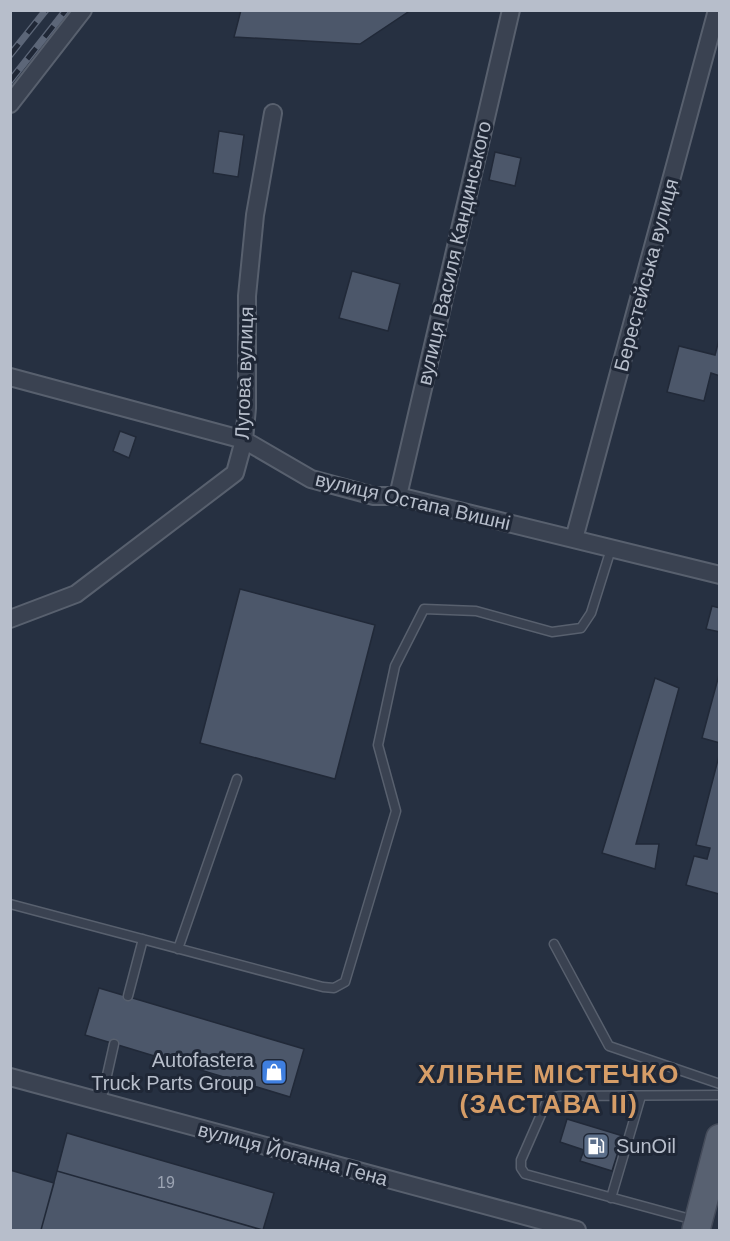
<svg xmlns="http://www.w3.org/2000/svg" width="730" height="1241" viewBox="0 0 730 1241" font-family="Arial,sans-serif">
<rect width="100%" height="100%" fill="#263041"/>
<path fill="#4c576a" stroke="#212938" stroke-width="1.5" d="M241,10H411L360,44L234,37Z
M219,131L244,135L238,177L213,173Z
M495,152L521,158L515,186L489,180Z
M352,271L400,284L388,331L339,318Z
M720,336V376L711,373L704,401L667,392L679,346L715,355Z
M120,431L136,437L129,458L113,451Z
M240,589L375,625L335,779L200,743Z
M712,606L720,608V632L706,629Z
M720,671V743L702,738Z
M655,678L679,688L636,844H659L655,869L602,853Z
M720,752V892L719,894L686,885L694,856L707,859L710,848L696,845Z
M99,988L304,1049L290,1097L85,1035Z
M567,1119L623,1136L612,1171L580,1161L584,1150L560,1142Z
M67,1133L274,1193L263,1230L57,1171Z
M10,1170L54,1183L41,1230H10Z
M57,1171L262,1230H41Z"/>
<g fill="none" stroke-linecap="round" stroke-linejoin="round">
<defs>
<path id="service" d="M10,904L323,987L334,988L345,982L396,811L378,745L395,666L424,609L476,611L552,632L581,628L591,613L611,549
M554,944L609,1046L720,1084
M178,949L237,779
M128,996L143,939
M101,1102L114,1044
M611,1198L641,1096
M694,1220L525,1174L521,1168V1160L546,1103L551,1098L559,1096L720,1095"/>
<path id="minor" d="M10,104L83,10
M10,377L244,440L311,479L374,496H398L720,575
M398,496L511,10
M574,539L717,10
M10,619L76,594L235,473L244,440L247,408V296L255,215L273,113
M10,1077L577,1230"/>
<path id="primary" d="M696,1230L720,1138"/>
</defs>
<use href="#service" stroke="#58606e" stroke-width="11"/>
<use href="#minor" stroke="#58606e" stroke-width="20"/>
<use href="#primary" stroke="#444b5a" stroke-width="30"/>
<use href="#service" stroke="#3a4251" stroke-width="8"/>
<use href="#minor" stroke="#3a4251" stroke-width="16"/>
<use href="#primary" stroke="#586171" stroke-width="27"/>
<defs>
<path id="rail" d="M10,55L46,10
M10,81L66,10"/>
</defs>
<use href="#rail" stroke="#5c6678" stroke-width="7"/>
<use href="#rail" stroke="#1f2736" stroke-width="4.5" stroke-dasharray="14" stroke-linecap="butt"/>
</g>
<defs>
<symbol id="shop-square" viewBox="-11 -11 22 22"><rect x="-9" y="-9" width="18" height="18" rx="4" fill="#3f7fe0" stroke="#1f2736"/><path d="M-5-2.5h2.3a2.7 3.5 0 0 1 5.4 0H5L5.5 6h-11ZM-1.5-2.5h3a1.5 2.3 0 0 0-3 0Z" fill="#fff"/></symbol>
<symbol id="fuel-square" viewBox="-11 -11 22 22"><rect x="-9" y="-9" width="18" height="18" rx="4" fill="#5c6f8a" stroke="#1f2736"/><path d="M-5.5-6h7V0h2V4h1.3V-2.5L3-4.5l.8-.8L6-3V5H2.5V1h-1V6h-7ZM-4.2-4.7v3.2H.2V-4.7Z" fill="#fff"/></symbol>
</defs>
<g fill-rule="evenodd">
<use href="#shop-square" x="259" y="1057" width="30" height="30"/>
<use href="#fuel-square" x="581" y="1131" width="30" height="30"/>
</g>
<g text-anchor="middle" dominant-baseline="central" stroke-width="6" stroke-linejoin="round" paint-order="stroke">
<g font-size="16" fill="#9ca4b3">
<text x="166" y="1182">19</text>
</g>
<g font-size="20" fill="#b7becb" stroke="#1f2736">
<text transform="translate(454 253) rotate(-77)">вулиця Василя Кандинського</text>
<text transform="translate(646 275) rotate(-75)">Берестейська вулиця</text>
<text transform="translate(244 373) rotate(-88)">Лугова вулиця</text>
<text transform="translate(413 501) rotate(13)">вулиця Остапа Вишні</text>
<text transform="translate(293 1154) rotate(15)">вулиця Йоганна Гена</text>
</g>
<g font-size="20" fill="#b7becb" stroke="#1f2736" text-anchor="end">
<text x="254" y="1060">Autofastera<tspan x="254" dy="23">Truck Parts Group</tspan></text>
<text x="616" y="1146" text-anchor="start">SunOil</text>
</g>
<g font-size="26" font-weight="bold" letter-spacing="1.5" fill="#d69d67" stroke="#1f2736">
<text x="549" y="1074">ХЛІБНЕ МІСТЕЧКО<tspan x="549" dy="30">(ЗАСТАВА ІІ)</tspan></text>
</g>
</g>
<rect width="730" height="1241" fill="none" stroke="#b7becb" stroke-width="24"/>
</svg>
